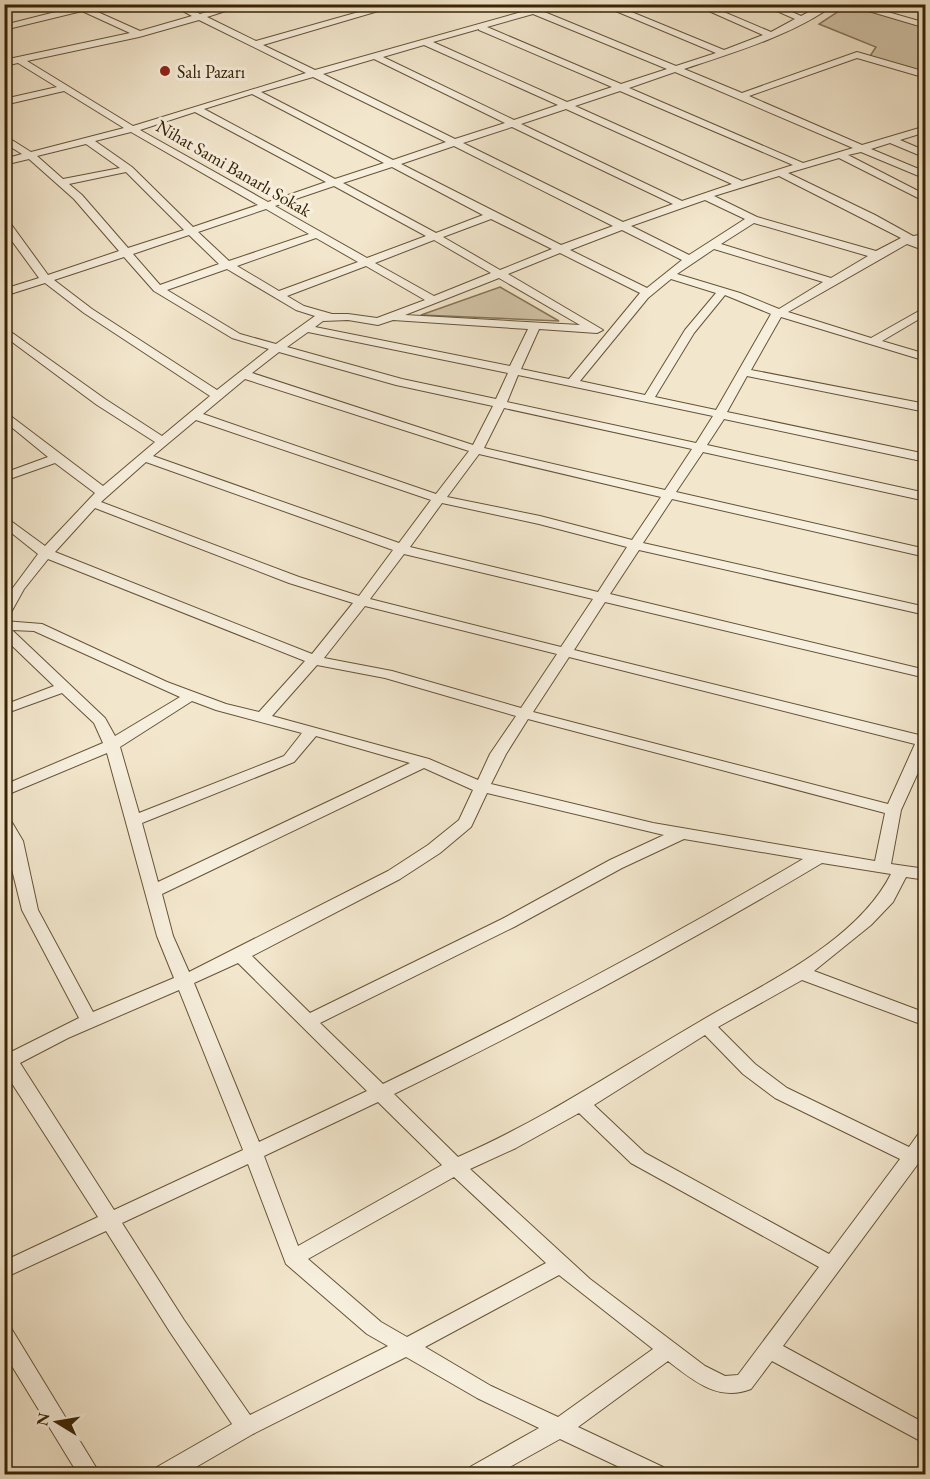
<svg xmlns="http://www.w3.org/2000/svg" width="930" height="1479" viewBox="0 0 930 1479" font-family="'EB Garamond',serif">
<rect width="100%" height="100%" fill="#f2e6cc"/>
<filter id="stains"><feTurbulence type="fractalNoise" baseFrequency=".00333" numOctaves="4"/><feColorMatrix values="0 0 0 0 .2 0 0 0 0 .09 0 0 0 0 .02 0 0 0 .5 -.17"/></filter>
<radialGradient id="worn" r=".72"><stop offset=".6" stop-color="#630" stop-opacity="0"/><stop offset="1" stop-color="#630" stop-opacity=".3"/></radialGradient>
<path fill="#d2c5aa" stroke="#857456" stroke-width="1.5" d="M848,5L925,27V73L870,56L876,47L819,24Z
M500,287L559,321L421,315Z"/>
<g fill="none" stroke-linecap="round" stroke-linejoin="round">
<defs>
<path id="street" d="M87,4H103L91,9L140,31L192,16L170,4H182L200,14L232,4H247L207,17L256,41L387,4H402L263,45L315,70L525,11L512,4C520,4 525,6 532,7C538,9 553,4 562,4L542,11L676,66L716,53L599,4H612L724,50L763,35L693,4H705L771,32L795,19L761,4H774L801,16L824,4H835C795,34 733,53 684,69L742,93L857,52L926,72V78L857,58L749,96L862,145L926,126V132L900,140L926,151V158L890,143L871,149L926,172V179L861,152L848,155L926,195V202L839,158L788,173L875,215L913,236L926,234V240L921,241L926,243V251L907,244L788,312L871,338L926,307V315L882,341L926,354V361L781,317L751,370L926,404V412L747,376L727,412L926,454V462L724,419L707,445L926,493V501L703,452L676,492L926,549V557L672,499L643,543L926,607V615L639,550L610,594L926,670V678L605,602L574,650L919,735L926,731V755L901,810L891,864L926,869V880L906,877L893,902L871,925L814,971L926,1013V1026L802,980L718,1027L755,1064L787,1088L909,1147L919,1133L926,1131V1153L783,1346L926,1424V1444L772,1361L751,1389C718,1402 694,1381 668,1361L578,1427L663,1467L666,1474H634L560,1439L497,1474H467L470,1467L539,1428L477,1398L406,1357L253,1434L184,1474H154L157,1467L232,1424L170,1332L106,1231L4,1278V1261L98,1217L4,1071V1046L13,1051L79,1018L22,910L4,837V818L10,819L23,841L38,910L93,1012L174,978L157,936L107,753L4,796V785L103,743L94,723L62,693L4,714V705L54,686L4,638V621L42,624L167,682L226,704L259,712L305,661L48,559L24,589L9,616L4,617V600L38,554L4,527V516L45,546L95,493L55,463L4,481V473L48,457L4,421V411L103,486L155,442L97,405L4,336V327L105,399L162,436L210,396L84,313L45,283L4,296V289L39,278L4,230V219L8,220L48,275L119,251L74,199L29,159L4,165V159L22,154L4,143V135L31,152L124,128L64,91L4,105V99L57,87L18,63L4,66V60L130,33L82,11L4,30V25ZM533,14L667,69L621,84L487,27ZM199,20L306,73L133,126L27,61L139,37ZM479,29V30L612,87L567,102L433,42ZM424,45L558,105L514,120L383,57ZM374,59L505,123L455,139L323,74ZM675,72L853,148L803,163L629,88ZM313,77L446,142L393,160L261,92ZM620,91L793,165L742,181L575,106ZM252,94L384,163L335,179L204,109ZM566,109L732,184L682,201L521,124ZM195,112L326,182L268,202L140,130ZM512,127L673,204L623,222L463,143ZM131,132L258,205L193,227L132,167L95,141ZM86,144L120,168L63,179L37,156ZM454,146L613,226L561,245L401,164ZM392,167L483,215L436,233L343,183ZM126,172L184,230L128,248L82,195L69,184ZM779,176L901,238L876,251L757,217L714,196ZM334,186L426,236L367,258L275,206ZM705,200L745,219L689,255L631,226ZM266,209L309,234L229,261L198,232ZM491,219L552,249L500,270L443,237ZM754,223L868,256L831,278L721,244ZM622,230L682,260L647,288L570,250ZM189,235L219,264L160,285L133,254ZM316,238L358,262L279,291L237,266ZM434,240L491,273L434,296L375,263ZM714,249L823,282L779,309L740,293L677,274ZM560,253L640,293L569,379L521,369L539,329L597,333L603,330L508,274ZM124,257L154,291L232,338L269,349L217,390L92,309L54,280ZM366,266L425,300L377,318L348,314H332L304,306L287,296ZM227,269L296,310L315,316L276,344L240,334L167,290ZM499,278L580,325L405,315ZM671,279L716,293L685,330L645,395L580,381L648,298ZM725,295L771,314L716,410L655,397L694,333ZM348,320L378,325L393,320L528,329L510,366L315,327L323,321ZM308,332L508,373L496,399L402,379L287,347ZM279,352L396,385L493,406L473,445L252,373ZM518,375L713,416L696,443L507,402ZM245,379L469,451L436,494L203,414ZM504,408L692,449L665,490L484,448ZM196,420L431,500L399,543L153,456ZM479,454L661,497L632,540L540,516L447,497ZM146,462L393,550L359,596L299,577L101,502ZM442,503L539,524L627,547L598,592L410,547ZM95,508L289,583L353,603L312,654L55,552ZM404,554L593,599L561,647L370,599ZM365,606L557,654L521,708L392,671L324,658ZM12,630L34,631L180,697L115,736L105,718ZM569,657L915,744L888,804L533,712ZM317,665L385,678L516,716L490,754L478,780L429,759L272,716ZM192,701L216,710L302,733L284,756L139,813L120,747ZM528,719L885,813L875,861L653,823L491,784L506,754ZM316,736L410,763L158,882L142,823L294,762ZM424,768L473,790L459,820L428,845L388,871L189,972L173,936L162,894ZM487,793L664,835L610,860L502,919L310,1013L252,956L400,879L440,853L471,827ZM684,839L803,859C666,940 526,1015 383,1084L320,1023L514,927L622,868ZM822,863L891,874C856,943 763,984 699,1022C618,1069 545,1119 458,1157L394,1094C540,1023 682,946 822,863ZM238,963L367,1091L259,1142L194,983ZM179,990L243,1150L114,1210L20,1063L68,1038ZM705,1035L743,1074L775,1098L900,1159L829,1254L645,1153L594,1105ZM378,1102L442,1165L298,1246L264,1156ZM579,1113L631,1163L819,1267L738,1375L725,1376L705,1366L590,1279L470,1169L516,1148ZM248,1164L286,1264L367,1334L388,1346L250,1415L184,1320L122,1223ZM454,1177L546,1263L407,1337L381,1322L308,1259ZM559,1275L653,1349L558,1417L491,1386L425,1347Z
M845,4H860L926,23V28Z
M4,1326L11,1328L100,1474H78L4,1353Z"/>
</defs>
<use href="#street" stroke="#665435" stroke-width="2"/>
<use href="#street" fill="#f7efde" fill-rule="evenodd"/>
</g>
<circle fill="#8f2418" stroke="#f7efde" stroke-width="2" cx="165" cy="71" r="6"/>
<g text-anchor="middle" dominant-baseline="central" stroke-width="6" stroke-linejoin="round" paint-order="stroke">
<g font-size="18" fill="#382303" stroke="#f7efde" text-anchor="start">
<text x="177" y="71">Salı Pazarı</text>
</g>
<g font-size="18" fill="#382303" stroke="#f7efde">
<text transform="translate(234 168) rotate(30)">Nihat Sami Banarlı Sokak</text>
</g>
</g>
<rect width="930" height="1479" fill="none" stroke="#f2e6cc" stroke-width="24"/>
<rect x="6" y="6" width="918" height="1467" fill="none" stroke="#382303" stroke-width="3"/>
<rect x="12" y="12" width="906" height="1455" fill="none" stroke="#382303" stroke-width="1.5"/>
<g transform="translate(57 1422) rotate(281)" stroke="#f7efde" stroke-width="4.5" paint-order="stroke">
<path d="M0-4.5L10 22L0 15L-10 22Z" fill="#382303"/>
<text y="-9" font-size="16" font-weight="bold" text-anchor="middle" fill="#382303">N</text>
</g>
<rect width="100%" height="100%" filter="url(#stains)"/>
<rect width="100%" height="100%" fill="url(#worn)"/>
</svg>
